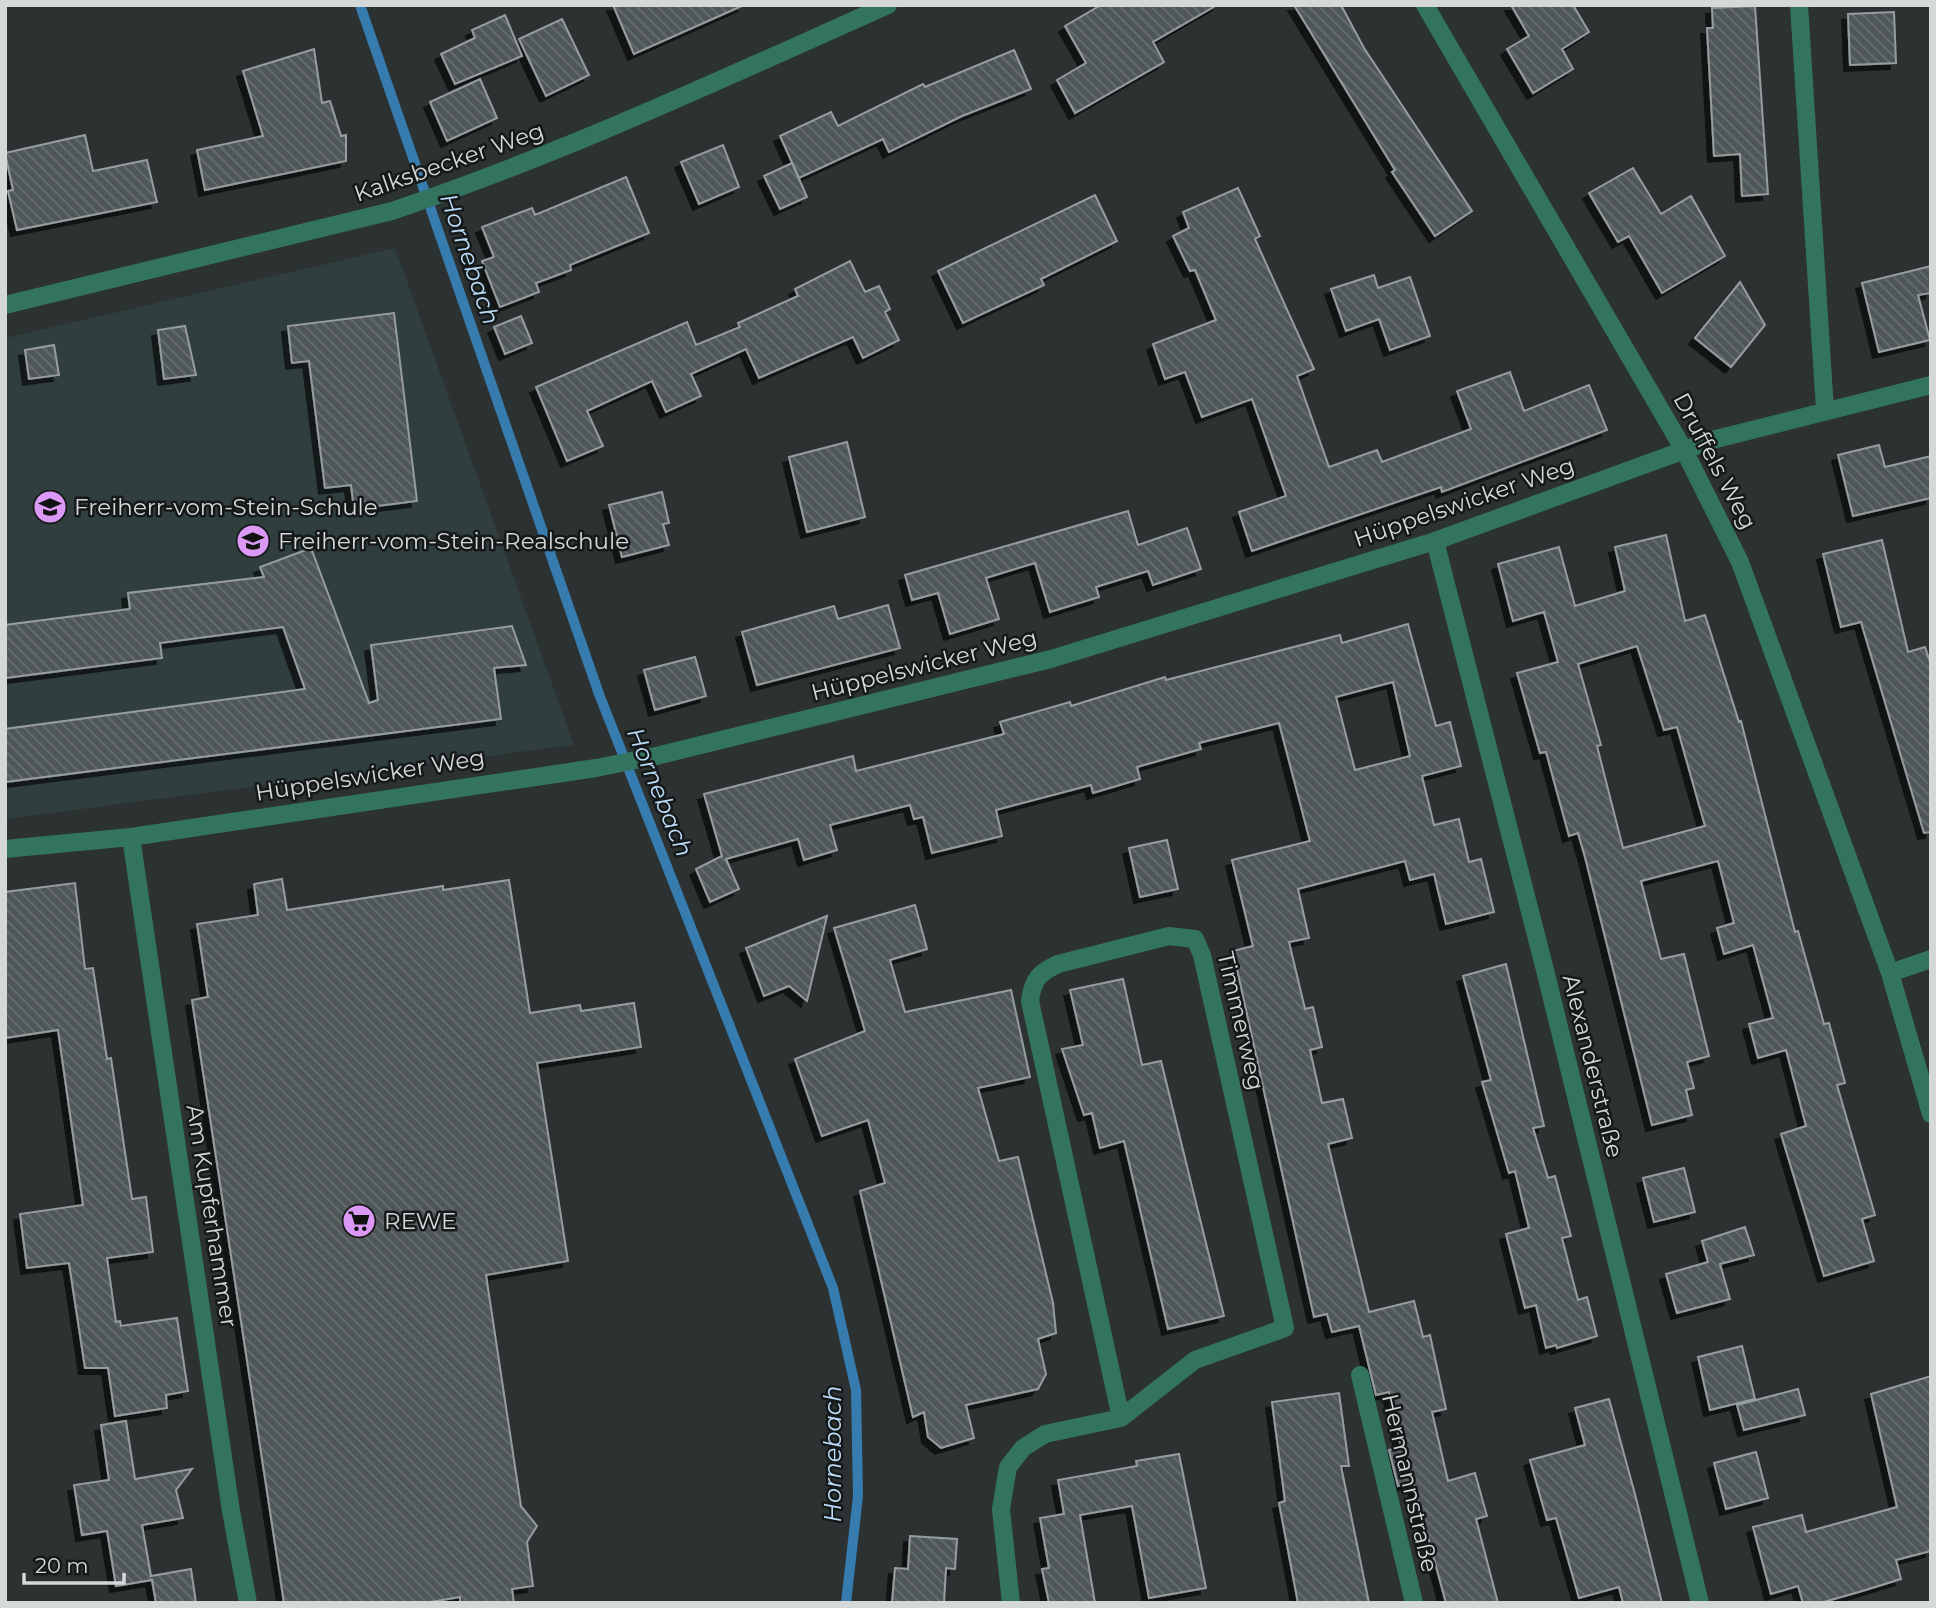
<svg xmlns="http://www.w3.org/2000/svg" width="1936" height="1608" viewBox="0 0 1936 1608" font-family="Montserrat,sans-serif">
<defs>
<pattern id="building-back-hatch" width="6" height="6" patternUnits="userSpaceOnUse" patternTransform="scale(1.75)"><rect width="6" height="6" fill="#505759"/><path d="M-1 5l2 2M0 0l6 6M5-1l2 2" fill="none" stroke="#686e70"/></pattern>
<filter id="shadow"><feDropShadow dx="-6" dy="6" stdDeviation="0" flood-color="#0009"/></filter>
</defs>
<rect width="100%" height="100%" fill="#2c3232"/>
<path fill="#303e3e" d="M395,248L574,745L5,819V338Z"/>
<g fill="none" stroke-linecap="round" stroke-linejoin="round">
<path stroke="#377caf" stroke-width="10" d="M360,5L599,694L833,1288L856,1390L858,1496L846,1603"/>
</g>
<path fill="url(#building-back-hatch)" stroke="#969d9f" stroke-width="2" fill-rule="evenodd" filter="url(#shadow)" d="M613,5H744L634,54Z
M1101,5H1217L1153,42L1164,62L1075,113L1057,80L1086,63L1065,26Z
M1294,5H1341L1364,48L1472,211L1435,236L1392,172L1395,170Z
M1511,5H1573L1589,32L1562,49L1573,69L1533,93L1507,49L1529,36Z
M1755,6L1768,194L1742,196L1740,154L1714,156L1707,28H1713L1712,8Z
M1894,12L1896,63L1850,65L1848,14Z
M505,15L522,56L455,84L441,54L475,38L472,30Z
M562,19L589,75L546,96L519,39Z
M314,49L322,103L330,101L341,136L346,135V161L205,190L197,150L263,136L243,71Z
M1014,50L1031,89L962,116L889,152L883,139L799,178L780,136L831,112L838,126L923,84L925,87Z
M480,79L497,118L447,141L430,102Z
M85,135L93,171L147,160L157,202L17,230L8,191L13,190L5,153Z
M723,145L739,187L699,204L681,162Z
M792,163L807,197L780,209L764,176Z
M1633,168L1661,214L1691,196L1725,256L1662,293L1629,236L1618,242L1589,193Z
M626,177L649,233L570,265L571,270L536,283L539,292L500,307L482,261L494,257L482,227L532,208L535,215Z
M1238,188L1260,236L1255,239L1314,369L1297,376L1329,467L1377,450L1382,462L1471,429L1457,391L1510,372L1524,411L1589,385L1607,430L1442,492L1441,487L1252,551L1239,512L1286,496L1252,399L1202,417L1185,372L1165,379L1153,344L1216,320L1195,270L1190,271L1173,236L1189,228L1183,212Z
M1095,195L1117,241L1041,279L1044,285L963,323L938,271Z
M850,261L865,292L879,286L890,309L885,312L899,340L863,358L853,337L759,378L746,349L691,374L701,396L666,412L652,381L587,411L603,446L567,461L536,387L687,322L696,345L740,327L738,323L798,296L795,289Z
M1931,266V293L1918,295L1930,340L1879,352L1862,283Z
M1374,275L1378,288L1410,277L1430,336L1390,350L1379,319L1346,331L1331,289Z
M1740,282L1765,325L1731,367L1695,338Z
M394,313L417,501L354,509L351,485L325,488L309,361L292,363L288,326Z
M521,316L532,343L505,354L494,327Z
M185,326L196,375L164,379L158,330Z
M54,345L59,375L29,379L25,350Z
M847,442L865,517L807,532L789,457Z
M1879,445L1885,467L1931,456V498L1853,516L1838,455Z
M662,492L669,523L663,524L669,545L622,557L609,505Z
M1128,511L1138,545L1187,528L1201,569L1153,585L1148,571L1096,587L1099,597L1050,612L1035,563L986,578L999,619L950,634L938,593L912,600L905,575Z
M1666,535L1685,621L1705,615L1739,722L1741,721L1795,932L1798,931L1824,1024L1829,1023L1845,1083L1837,1085L1875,1215L1862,1219L1874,1261L1824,1276L1781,1134L1806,1126L1786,1050L1758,1058L1749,1024L1773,1018L1753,945L1724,954L1717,928L1734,923L1718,861L1641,881L1661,959L1684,954L1709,1056L1687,1062L1694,1088L1686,1090L1692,1115L1652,1125L1585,857L1578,833L1569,836L1546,752L1540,753L1517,673L1558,662L1544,612L1513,621L1498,564L1559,547L1575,606L1625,591L1615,547ZM1637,646L1664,730L1677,727L1705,826L1623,848L1597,746L1601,745L1578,664Z
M1882,540L1908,652L1925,647L1931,665V832L1924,833L1861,622L1841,627L1823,554Z
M311,548L369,703L378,700L371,645L512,626L526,665L494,668L501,719L5,782V729L305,689L283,627L160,643L162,658L5,678V625L130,609L128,593L264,577L260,567Z
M888,605L900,648L757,685L742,632L834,606L838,619Z
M1408,624L1436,726L1450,722L1461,766L1422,776L1434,825L1459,819L1469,862L1481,859L1494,912L1446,924L1434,874L1410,880L1405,861L1298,889L1309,938L1289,942L1305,1009L1313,1007L1322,1047L1310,1050L1322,1103L1343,1099L1352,1138L1328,1144L1369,1312L1414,1301L1423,1337L1430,1335L1446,1409L1432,1412L1448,1481L1475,1473L1487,1516L1476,1519L1498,1603H1446L1413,1482L1398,1486L1389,1450L1401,1447L1389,1392L1376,1395L1359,1326L1332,1332L1327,1314L1314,1317L1233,951L1253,946L1232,860L1310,841L1279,723L1199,743L1201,749L1137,767L1140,779L1093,793L1091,785L996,810L1002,836L932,853L923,817L914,819L910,805L830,825L837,850L804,860L798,839L726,859L739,889L710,902L696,869L722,856L704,794L853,756L856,771L1004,734L1000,722L1070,702L1071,706L1165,677L1166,680L1340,635L1342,643ZM1393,682L1410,756L1355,770L1336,697Z
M695,657L706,696L655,710L644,670Z
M1167,840L1178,889L1140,897L1129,848Z
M282,879L287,910L443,886V890L509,880L530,1013L580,1005L581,1011L634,1003L641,1047L537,1063L568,1261L486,1275L521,1506L537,1526L527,1542L533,1586L512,1589L514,1603H460V1597L425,1603H284L192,1000L208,997L197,924L258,915L254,884Z
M75,883L85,969L93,968L107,1059L111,1058L132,1199L146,1197L153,1252L107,1258L116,1322L120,1321L121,1326L177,1318L188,1391L166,1395L167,1408L115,1416L108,1368H85L69,1263L27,1268L20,1214L83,1205L58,1030L5,1038V892Z
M915,905L927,949L890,960L905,1012L1011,990L1030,1077L978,1088L999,1161L1018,1157L1053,1303L1056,1333L1038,1339L1046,1374L1038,1389L966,1405L974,1438L941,1448L928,1437L924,1412L913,1417L860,1191L885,1183L868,1120L822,1136L795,1059L865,1031L834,928Z
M827,916L807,1001L789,986L764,996L746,948Z
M1506,964L1544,1126L1533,1128L1548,1178L1555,1176L1571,1236L1562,1238L1578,1300L1587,1297L1597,1336L1557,1348L1556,1345L1546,1348L1536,1305L1525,1308L1506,1234L1529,1228L1515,1171L1509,1173L1482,1082L1491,1080L1463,976Z
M1123,979L1142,1065L1161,1061L1224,1316L1168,1329L1124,1141L1100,1148L1092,1113L1084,1115L1062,1049L1083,1045L1070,990Z
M1684,1168L1695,1212L1654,1222L1643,1178Z
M1745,1227L1754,1255L1720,1264L1730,1299L1677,1313L1666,1274L1708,1262L1702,1241Z
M1742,1346L1755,1399L1710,1410L1698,1357Z
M1931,1376V1551L1896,1560L1901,1579L1859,1592L1820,1603H1803L1798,1586L1771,1594L1753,1527L1802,1515L1806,1532L1897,1507L1871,1394Z
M1798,1389L1805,1415L1744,1430L1737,1405Z
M1339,1393L1349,1466H1341L1369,1603H1298L1279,1503L1285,1501L1272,1402Z
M1609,1399L1636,1498L1662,1603H1623L1619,1587L1579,1598L1556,1518L1547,1520L1530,1460L1585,1445L1575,1408Z
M126,1421L135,1479L192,1469L176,1490L183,1518L142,1525L151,1576L191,1569L196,1603H156L152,1580L116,1586L107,1531L82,1535L74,1485L109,1480L101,1425Z
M1756,1452L1768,1498L1726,1509L1714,1463Z
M1179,1454L1206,1588L1149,1598L1132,1506L1080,1515L1095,1603H1049L1042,1569L1049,1568L1040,1518L1064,1514L1058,1480L1137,1466L1136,1461Z
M910,1536L957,1539L955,1569L946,1568L944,1603H892L895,1568L908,1569Z"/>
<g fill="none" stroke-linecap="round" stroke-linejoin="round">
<path stroke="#337460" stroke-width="18" d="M1425,5L1684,450L1740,562L1890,973L1931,1114
M1799,5L1825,410
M5,305L392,211C562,154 724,78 888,5
M1435,541L1545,970L1700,1603
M131,837L231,1511L248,1603
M5,849L131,837L596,768L656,756L1051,659L1435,541L1712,440L1931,385
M1890,973L1931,959
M1360,1375L1414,1603
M1011,1603L1001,1509L1008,1467L1023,1448L1045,1434L1121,1418L1195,1360L1285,1328L1202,955L1195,939L1169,936L1058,964C1039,973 1033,979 1030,1001L1121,1418"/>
</g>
<defs>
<symbol id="school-disc" viewBox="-11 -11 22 22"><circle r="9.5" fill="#db99f5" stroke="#161919"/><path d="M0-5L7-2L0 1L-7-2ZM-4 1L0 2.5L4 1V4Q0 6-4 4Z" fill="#111"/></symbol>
<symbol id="supermarket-disc" viewBox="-11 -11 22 22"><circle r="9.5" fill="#db99f5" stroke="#161919"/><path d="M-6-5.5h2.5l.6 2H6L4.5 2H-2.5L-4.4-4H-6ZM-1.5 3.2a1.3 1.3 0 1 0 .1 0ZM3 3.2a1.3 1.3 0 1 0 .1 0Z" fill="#111"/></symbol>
</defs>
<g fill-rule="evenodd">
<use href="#school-disc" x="31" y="488" width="38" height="38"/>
<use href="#school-disc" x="234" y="522" width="38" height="38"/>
<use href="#supermarket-disc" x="340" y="1202" width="38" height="38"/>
</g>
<g text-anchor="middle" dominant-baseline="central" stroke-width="5" stroke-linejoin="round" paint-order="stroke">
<g font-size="23" fill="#d4d8d8" stroke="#161919">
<text transform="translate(449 162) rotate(-19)">Kalksbecker Weg</text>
<text transform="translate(1715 461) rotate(62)">Druffels Weg</text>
<text transform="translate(1464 502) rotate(-19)">Hüppelswicker Weg</text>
<text transform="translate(924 665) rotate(-14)">Hüppelswicker Weg</text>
<text transform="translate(370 775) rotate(-9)">Hüppelswicker Weg</text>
<text transform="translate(1241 1021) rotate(77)">Timmerweg</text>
<text transform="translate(1593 1066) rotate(76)">Alexanderstraße</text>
<text transform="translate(212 1216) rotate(81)">Am Kupferhammer</text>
<text transform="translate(1410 1483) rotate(77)">Hermannstraße</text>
</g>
<g font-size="23" fill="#d4d8d8" stroke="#161919" text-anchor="start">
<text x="74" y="507">Freiherr-vom-Stein-Schule</text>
<text x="278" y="541">Freiherr-vom-Stein-Realschule</text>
<text x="384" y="1221">REWE</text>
</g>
<g font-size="24" font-style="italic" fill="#bcdefb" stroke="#161919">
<text transform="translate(470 259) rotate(71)">Hornebach</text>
<text transform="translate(660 792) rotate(68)">Hornebach</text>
<text transform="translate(832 1454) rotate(-90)">Hornebach</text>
</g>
</g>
<rect width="1936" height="1608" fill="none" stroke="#d4d8d8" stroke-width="14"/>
<path d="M24 1573v10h100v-10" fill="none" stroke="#d4d8d8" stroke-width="3.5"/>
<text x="35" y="1573" font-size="21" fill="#d4d8d8" stroke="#161919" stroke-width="5" paint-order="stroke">20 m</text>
</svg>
